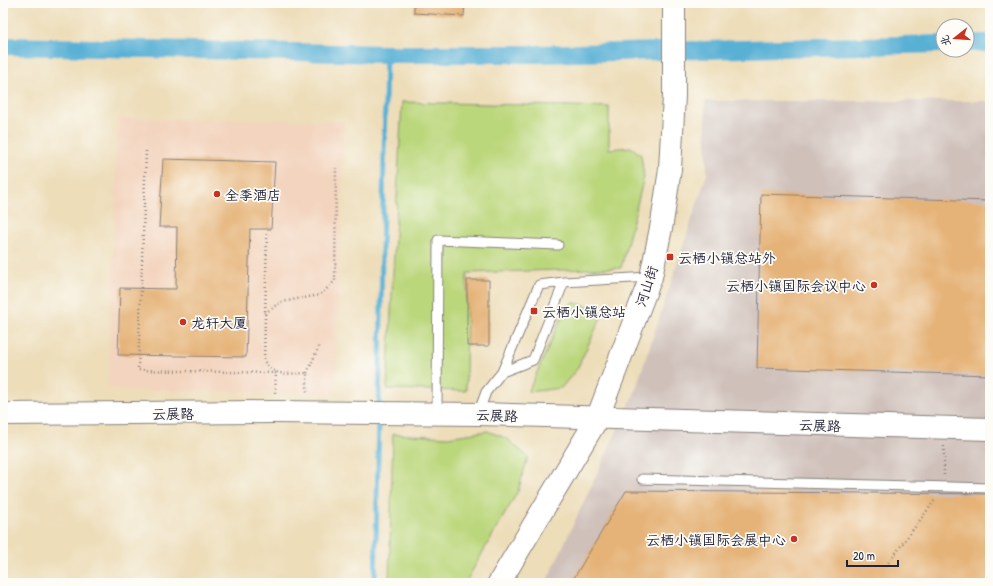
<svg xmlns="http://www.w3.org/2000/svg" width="993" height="586" viewBox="0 0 993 586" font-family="'Patrick Hand','LXGW WenKai TC',sans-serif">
<rect width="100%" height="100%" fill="#fdfcf7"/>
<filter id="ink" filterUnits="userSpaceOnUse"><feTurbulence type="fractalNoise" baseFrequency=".025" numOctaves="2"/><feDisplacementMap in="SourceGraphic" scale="8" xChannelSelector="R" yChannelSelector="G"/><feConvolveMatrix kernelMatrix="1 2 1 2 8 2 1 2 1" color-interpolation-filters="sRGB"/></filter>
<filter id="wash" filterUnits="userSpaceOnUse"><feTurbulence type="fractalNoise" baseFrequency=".012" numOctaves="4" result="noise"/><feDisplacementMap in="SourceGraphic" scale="16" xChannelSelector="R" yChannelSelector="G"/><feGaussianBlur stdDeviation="0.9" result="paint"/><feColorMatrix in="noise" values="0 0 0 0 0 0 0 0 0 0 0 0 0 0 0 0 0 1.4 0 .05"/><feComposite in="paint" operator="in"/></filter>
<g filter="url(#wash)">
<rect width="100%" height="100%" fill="#edddb9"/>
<path fill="#f3d4be" d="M118,118L344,121L335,394L108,389Z"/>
<path fill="#cfc0ba" d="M705,101H990V583H546L634,394L707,174Z"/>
<path fill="#bbd77c" stroke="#6e7c5c" d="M402,102L609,107V149L631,147L641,155L644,177L621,268L467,273L466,391L387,389Z
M572,302L604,311L577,369L561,388L528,392L565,310Z
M487,431L506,438L528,457L518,491L465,583H389L393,434L448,437Z"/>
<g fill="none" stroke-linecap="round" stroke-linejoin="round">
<path stroke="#58b0d5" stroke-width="5" d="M379,408L386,54
M375,583L379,418"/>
<path stroke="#58b0d5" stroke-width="18" d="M967,43H990
M3,46L386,54H536L943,44"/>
</g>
<g id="blocks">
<path fill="#e5b277" d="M414,3L455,5V3H465L464,16L414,13Z
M163,159L275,162L271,229H250L246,357L118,355L120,288L176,289L177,227H159Z
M761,194L990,201V375L757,368Z
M467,280H489V346H467Z
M626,491L990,494V583H571Z"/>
</g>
</g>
<g filter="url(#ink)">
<use href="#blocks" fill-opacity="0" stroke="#88807a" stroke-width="1"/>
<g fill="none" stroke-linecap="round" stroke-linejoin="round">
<defs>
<path id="service" d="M502,372L533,360L564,282
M437,414L438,240L558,245
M478,414L486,392L502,372L539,285L564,282L650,277
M642,479L990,488"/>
<path id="tertiary" d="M3,414L274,412L478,414L990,429
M499,583L597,419L651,277L662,223L670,169L674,96V3"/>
</defs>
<use href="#service" stroke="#88807a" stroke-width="11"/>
<use href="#tertiary" stroke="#88807a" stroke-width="24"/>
<path stroke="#88807a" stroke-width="2.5" stroke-dasharray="1 3" stroke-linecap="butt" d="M146,151L138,370L276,373L275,393
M267,234L264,360C272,378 290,373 307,373V393
M265,313L281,302L320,295L335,281L336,168
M307,373L320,344
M944,475V446
M886,566L935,500"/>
<use href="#service" stroke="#fff" stroke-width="9"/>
<use href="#tertiary" stroke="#fff" stroke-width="22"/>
</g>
</g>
<g fill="#c8321e" stroke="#fdfcf7" stroke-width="1.5">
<circle cx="217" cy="194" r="4"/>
<rect x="666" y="253" width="8" height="8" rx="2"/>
<circle cx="874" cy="285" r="4"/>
<rect x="530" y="307" width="8" height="8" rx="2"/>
<circle cx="183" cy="322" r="4"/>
<circle cx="794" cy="539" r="4"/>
</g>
<g text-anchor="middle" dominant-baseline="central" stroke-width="3.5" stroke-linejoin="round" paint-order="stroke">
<g font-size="14" fill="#22223b" stroke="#fdfcf7" text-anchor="start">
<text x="225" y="194">全季酒店</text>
<text x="678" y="257">云栖小镇总站外</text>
<text x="866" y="285" text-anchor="end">云栖小镇国际会议中心</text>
<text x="542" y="311">云栖小镇总站</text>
<text x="191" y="322">龙轩大厦</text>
<text x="786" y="539" text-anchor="end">云栖小镇国际会展中心</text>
</g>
<g font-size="14" fill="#22223b" stroke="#fdfcf7">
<text transform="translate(646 286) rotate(-72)">河山街</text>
<text x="173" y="413">云展路</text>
<text transform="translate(497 415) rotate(2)">云展路</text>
<text transform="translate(820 425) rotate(2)">云展路</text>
</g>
</g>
<rect width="993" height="586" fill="none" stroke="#fdfcf7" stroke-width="16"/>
<g transform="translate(955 38) rotate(253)"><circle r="19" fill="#fdfcf7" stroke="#a5a5ac"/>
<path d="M0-3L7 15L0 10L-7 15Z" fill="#c8321e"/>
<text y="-6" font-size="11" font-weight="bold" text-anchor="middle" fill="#22223b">北</text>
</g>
<path d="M847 560v6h51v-6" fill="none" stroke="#22223b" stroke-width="2"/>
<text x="853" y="560" font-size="12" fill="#22223b" stroke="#fdfcf7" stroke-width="3" paint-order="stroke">20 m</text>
</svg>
